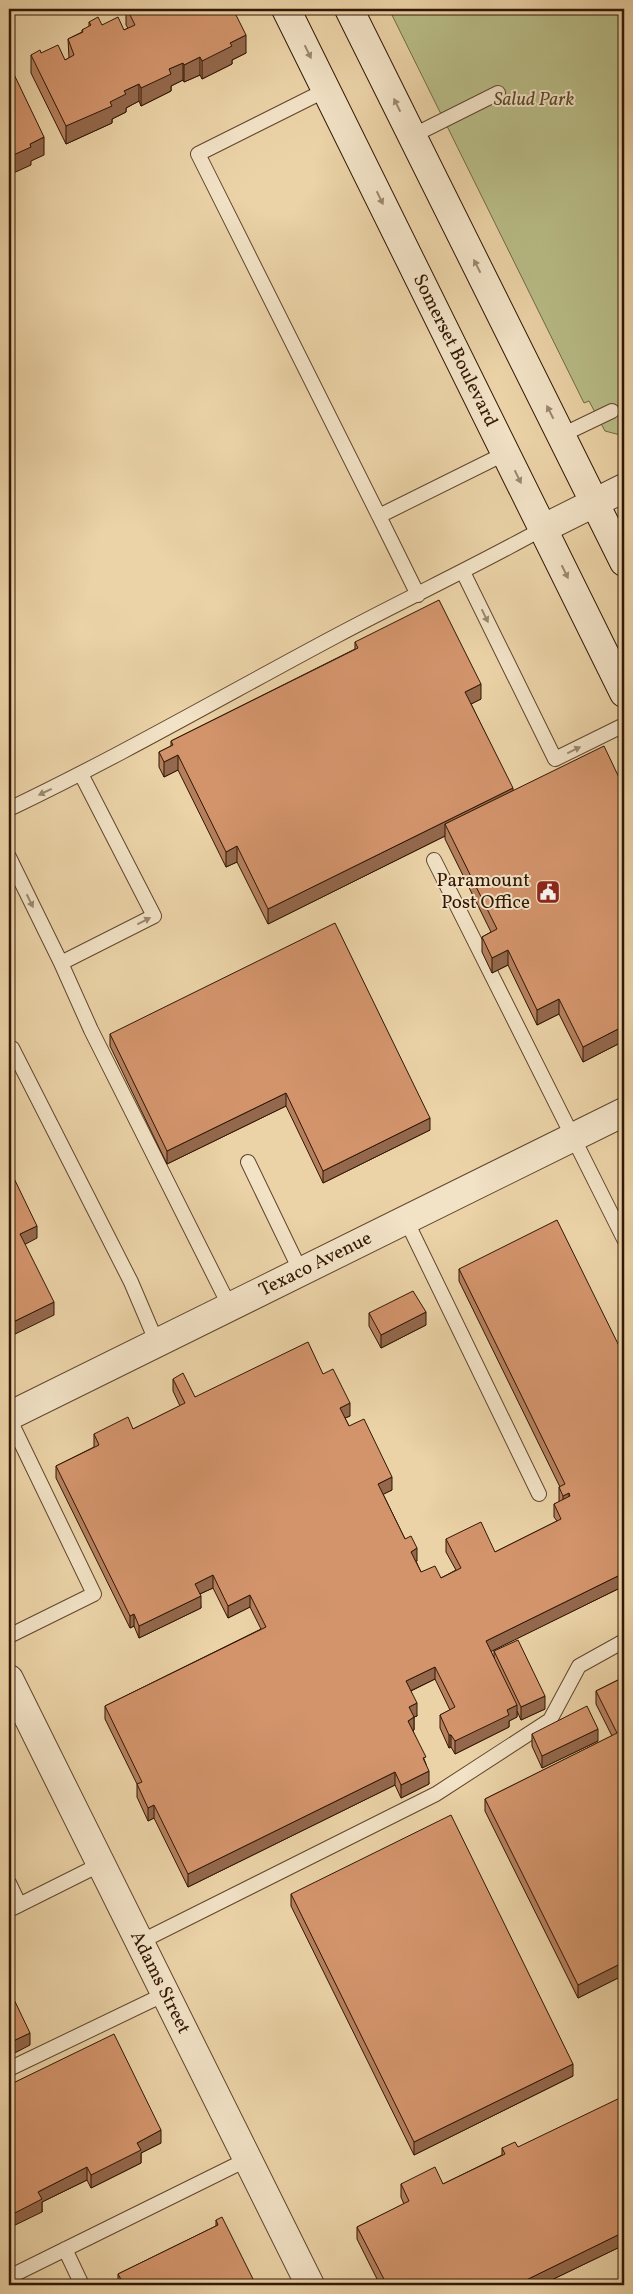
<svg xmlns="http://www.w3.org/2000/svg" width="633" height="2294" viewBox="0 0 633 2294" font-family="Vollkorn,serif">
<rect width="100%" height="100%" fill="#ebd3a7"/>
<filter id="stains"><feTurbulence type="fractalNoise" baseFrequency=".004" numOctaves="4"/><feColorMatrix values="0 0 0 0 .2 0 0 0 0 .09 0 0 0 0 .02 0 0 0 .5 -.17"/></filter>
<radialGradient id="worn" r=".72"><stop offset=".6" stop-color="#630" stop-opacity="0"/><stop offset="1" stop-color="#630" stop-opacity=".3"/></radialGradient>
<path fill="#b8bc87" stroke="#746a46" d="M389,9H624V436L605,431L589,401L584,403Z"/>
<g fill="none" stroke-linecap="round" stroke-linejoin="round">
<defs>
<path id="service" d="M326,90L198,154L379,516
M412,136L498,93
M562,435L612,411
M463,572L555,759L624,725
M418,595L379,516L506,453
M9,809C120,756 227,694 336,636C405,599 476,566 544,528
M9,857L61,963L154,916L81,774
M434,860L624,1239
M61,963L91,1030L230,1307
M9,1050L12,1048L131,1282L157,1343
M248,1162L301,1272
M406,1220L539,1494
M9,1418L94,1594L9,1636
M9,1883L19,1904
M9,1910L101,1864
M140,1942L436,1794L550,1720L579,1666L624,1641
M9,2069L165,1994
M65,2249L82,2285
M9,2277L248,2159"/>
<g id="minor">
<path d="M544,528L624,488"/>
<path id="s1" d="M9,1416L624,1112"/>
<path id="s2" d="M9,1679L310,2285"/>
</g>
<g id="secondary">
<path id="s3" d="M286,9L624,693"/>
<path d="M349,9L624,562"/>
</g>
</defs>
<use href="#service" stroke="#60462d" stroke-width="16"/>
<use href="#minor" stroke="#60462d" stroke-width="30"/>
<use href="#secondary" stroke="#311704" stroke-width="30"/>
<use href="#service" stroke="#f2e2c6" stroke-width="14"/>
<use href="#minor" stroke="#f2e2c6" stroke-width="28"/>
<use href="#secondary" stroke="#f2e2c6" stroke-width="28"/>
</g>
<path fill="#b57f5d" stroke="#311704" d="M126,9H233L246,53L232,60V64L202,79L200,75L184,82L183,80L171,86V91L141,106L139,101L126,108V112L112,119V123L66,144L31,73V55L41,53L65,60L69,58L68,39L82,32V30L89,27V22L124,30L128,28L126,25Z
M355,642L481,699L471,704L513,791L624,788V1041L583,1062L559,1014L537,1025L508,965L492,973L482,952V937L491,932L445,839V836L268,924L237,862L226,867L178,770L164,777L159,767V752L171,746V741L355,649Z
M110,1034L430,1130L323,1183L286,1106L167,1164L110,1046Z
M459,1269L624,1356V1586L491,1651L494,1658V1651L545,1709L521,1720L517,1711V1717L509,1721V1727L455,1754L451,1747L449,1748L440,1728V1715L450,1710L435,1679L411,1691L417,1716L414,1717V1730L413,1731L426,1764L429,1784L401,1798L395,1785L188,1887L154,1818L148,1821L137,1797V1784L105,1719V1706L261,1629L250,1607L228,1618L213,1588L200,1594L201,1608L139,1638L134,1626L130,1628L56,1478V1466L94,1447V1434L133,1429L180,1406L173,1391V1379L195,1397L323,1374L350,1416L345,1418L349,1426L392,1490L383,1494L405,1539L417,1561H416L421,1572L441,1578L456,1570L446,1552V1539L495,1552L557,1521L554,1517V1504L559,1502V1487H560L459,1281Z
M369,1313L426,1325L381,1348L369,1326Z
M624,1677V1975L578,1998L485,1811V1799L612,1736L596,1704V1691Z
M532,1734L598,1741L542,1768L532,1746Z
M291,1894L573,2076L414,2155L291,1906Z
M9,2085L161,2143L141,2153V2163L91,2188L87,2180L42,2202V2212Z
M518,2147L624,2245L541,2285H380L357,2239V2227L404,2204L401,2197V2184H443L502,2155V2148Z
M216,2220L256,2285H118V2274L216,2226Z"/>
<path fill="#94684c" stroke="#311704" d="M246,35V53L232,60V64L202,79V61L230,43Z
M200,57V75L184,82V65Z
M183,63V80L171,86V91L141,106V88L169,69Z
M139,84V101L126,108V112L112,119V123L66,144V126L124,91Z
M44,137V155L31,161V165L9,175V157L30,144Z
M481,684V699L465,707V692Z
M178,755V770L164,777V762Z
M513,788V803L445,824V836L268,924V909Z
M237,846V862L226,867V852Z
M508,950V965L492,973V958Z
M559,999V1014L537,1025V1010Z
M624,1026V1041L583,1062V1047Z
M286,1093V1106L167,1164V1151Z
M430,1118V1130L323,1183V1171Z
M37,1226V1238L20,1247V1234Z
M54,1302V1315L9,1337V1324Z
M426,1312V1325L381,1348V1335Z
M350,1403V1416L340,1420V1408Z
M392,1477V1490L378,1497V1484Z
M569,1493V1506L563,1509V1496Z
M417,1548V1561L411,1564V1552Z
M624,1573V1586L486,1654V1641Z
M213,1575V1588L195,1596V1584Z
M250,1595V1607L228,1618V1606Z
M201,1596V1608L139,1638V1626Z
M134,1614V1626L130,1628V1616Z
M435,1667V1679L406,1693V1681Z
M545,1696V1709L521,1720V1707Z
M417,1703V1716L409,1719V1707Z
M517,1705V1717L509,1721V1727L455,1754V1741L507,1710Z
M414,1717V1730L408,1733V1721Z
M598,1729V1741L542,1768V1756Z
M449,1735H451V1747L449,1748Z
M429,1771V1784L401,1798V1785Z
M395,1772V1785L188,1887V1874Z
M154,1805V1818L148,1821V1808Z
M624,1962V1975L578,1998V1985Z
M30,2033V2045L9,2056V2043Z
M573,2064V2076L414,2155V2142Z
M161,2130V2143L141,2153V2163L91,2188V2175L137,2143Z
M87,2167V2180L42,2202V2212L9,2228V2216L38,2192Z
M624,2232V2245L541,2285H516Z"/>
<path fill="#d3946c" stroke="#311704" d="M127,9H233L246,35L230,43L232,46L202,61L200,57L184,65L183,63L169,69L171,74L141,88L139,84L124,91L126,94L110,102L112,106L66,126L31,55L40,50L41,53L58,45L65,60L74,55L68,39L83,32L82,30L91,25L89,22L98,17L102,25L118,17L124,30L135,25Z
M10,66L44,137L30,144L31,147L9,157V67Z
M439,600L481,684L465,692L513,788L268,909L237,846L226,852L178,755L164,762L159,752L173,745L171,741L358,648L355,642Z
M604,746L624,788V1026L583,1047L559,999L537,1010L508,950L492,958L482,937L497,929L445,824Z
M335,923L430,1118L323,1171L286,1093L167,1151L110,1034Z
M9,1168L37,1226L20,1234L54,1302L9,1324Z
M557,1220L624,1356V1573L486,1641L517,1705L507,1710L509,1715L455,1741L451,1735H449L440,1715L455,1707L435,1667L406,1681L417,1703L409,1707L414,1717L408,1721L426,1757L423,1758L429,1771L401,1785L395,1772L188,1874L154,1805L148,1808L137,1784L142,1782L105,1706L266,1627L250,1595L228,1606L213,1575L195,1584L201,1596L139,1626L134,1614L130,1616L56,1466L99,1445L94,1434L128,1417L133,1429L185,1403L173,1379L183,1373L195,1397L308,1342L323,1374L333,1369L350,1403L340,1408L349,1426L364,1419L392,1477L378,1484L405,1539L411,1536L417,1548L411,1552L421,1572L435,1566L441,1578L461,1568L446,1539L481,1522L495,1552L561,1519L554,1504L570,1496L569,1493L563,1496L559,1487L565,1484L459,1269Z
M413,1291L426,1312L381,1335L369,1313Z
M518,1640L545,1696L521,1707L494,1651Z
M624,1677V1962L578,1985L485,1799L617,1733L596,1691Z
M587,1706L598,1729L542,1756L532,1734Z
M451,1815L573,2064L414,2142L291,1894Z
M9,1989L30,2033L9,2043Z
M114,2034L161,2130L137,2143L141,2150L91,2175L87,2167L38,2192L42,2199L9,2216V2085Z
M624,2096V2232L516,2285H382L386,2283L357,2227L409,2201L401,2184L435,2167L443,2184L505,2154L502,2148L515,2142L518,2147Z
M222,2217L256,2285H124L118,2274L218,2225L216,2220Z"/>
<defs><path id="oneway-solid" d="M-6-.8H1V-3.2L6.5 0L1 3.2V.8H-6Z" transform="scale(1.25)"/></defs>
<g fill="#9b876f">
<use href="#oneway-solid" transform="translate(308 52) rotate(64)"/>
<use href="#oneway-solid" transform="translate(397 105) rotate(-116)"/>
<use href="#oneway-solid" transform="translate(380 198) rotate(64)"/>
<use href="#oneway-solid" transform="translate(477 266) rotate(-117)"/>
<use href="#oneway-solid" transform="translate(550 412) rotate(-117)"/>
<use href="#oneway-solid" transform="translate(518 477) rotate(64)"/>
<use href="#oneway-solid" transform="translate(565 572) rotate(64)"/>
<use href="#oneway-solid" transform="translate(485 616) rotate(64)"/>
<use href="#oneway-solid" transform="translate(574 750) rotate(-26)"/>
<use href="#oneway-solid" transform="translate(45 792) rotate(155)"/>
<use href="#oneway-solid" transform="translate(30 901) rotate(64)"/>
<use href="#oneway-solid" transform="translate(144 921) rotate(-27)"/>
</g>
<defs>
<symbol id="civic-square" viewBox="-11 -11 22 22"><rect x="-9" y="-9" width="18" height="18" rx="4" fill="#8f2418" stroke="#f2e2c6"/><path d="M-.6-6.5H3V-4.5H.6V-3L4-1V1h2V6H-6V1h2V-1L-.6-3ZM-1.2 2.5V6h2.4V2.5Z" fill="#fff"/></symbol>
</defs>
<g fill-rule="evenodd">
<use href="#civic-square" x="534" y="878" width="28" height="28"/>
</g>
<g text-anchor="middle" dominant-baseline="central" stroke-width="4" stroke-linejoin="round" paint-order="stroke">
<g font-size="19" font-style="italic" fill="#5a492b" stroke="#f2e2c6">
<text x="534" y="100">Salud Park</text>
</g>
<g font-size="19" fill="#311704" stroke="#f2e2c6">
<text stroke="none"><textPath href="#s3" startOffset="381">Somerset Boulevard</textPath></text>
<text stroke="none"><textPath href="#s1" startOffset="342">Texaco Avenue</textPath></text>
<text stroke="none"><textPath href="#s2" startOffset="339">Adams Street</textPath></text>
</g>
<g font-size="19" fill="#311704" stroke="#f2e2c6" text-anchor="end">
<text x="530" y="881">Paramount<tspan x="530" dy="22">Post Office</tspan></text>
</g>
</g>
<rect width="633" height="2294" fill="none" stroke="#ebd3a7" stroke-width="30"/>
<rect x="10" y="10" width="613" height="2274" fill="none" stroke="#311704" stroke-width="2.5"/>
<rect x="15" y="15" width="603" height="2264" fill="none" stroke="#311704"/>
<rect width="100%" height="100%" filter="url(#stains)"/>
<rect width="100%" height="100%" fill="url(#worn)"/>
</svg>
